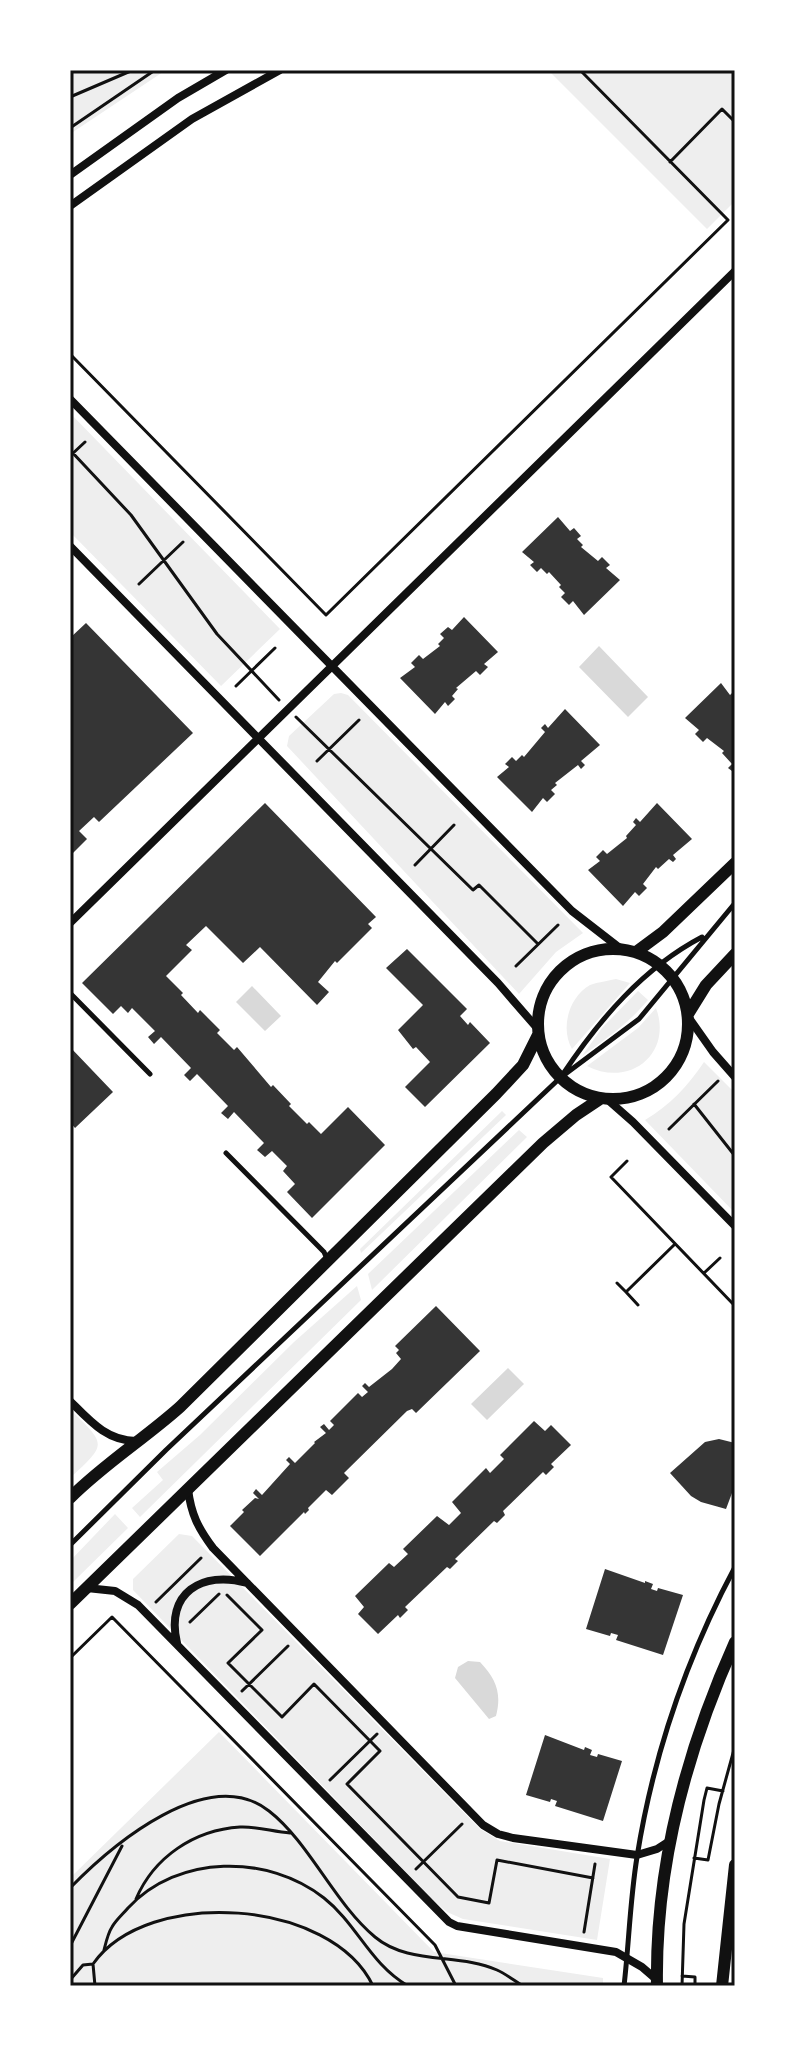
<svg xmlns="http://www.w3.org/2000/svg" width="805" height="2056" viewBox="0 0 805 2056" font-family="'Space Grotesk',sans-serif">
<rect width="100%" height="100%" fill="#fff"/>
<path fill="#eee" d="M70,70H166L70,134Z
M548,70H735V201L707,229Z
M70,413L280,629L221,686L70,532Z
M341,693L348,695L583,933L556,952L519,994L287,746L289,736L334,694Z
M616,979L630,983L572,1049C560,1028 569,997 590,985C598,982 608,981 616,979Z
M638,991L648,1000C629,1023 606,1039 582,1056L602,1028Z
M656,1008C673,1054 629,1088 587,1066L638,1028Z
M704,1062L735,1093V1213L645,1120C670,1105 688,1086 704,1062Z
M502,1111L506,1115L361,1253L360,1249Z
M519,1130L527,1137L372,1290L368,1274Z
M357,1286L361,1300L140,1517L132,1508L163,1480L157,1472L200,1435L294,1342Z
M70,1409C106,1445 108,1443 70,1478Z
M115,1514L128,1528L70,1585V1561Z
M179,1534L192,1536L480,1829L500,1841L610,1859L597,1940L463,1919L447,1912L434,1901L133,1590V1579Z
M219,1732L434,1952L603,1978V1986H70V1878Z"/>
<path fill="#d9d9d9" d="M599,646L648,697L628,717L579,667Z
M252,986L281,1016L265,1031L236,1002Z
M508,1368L524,1384L487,1420L471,1404Z
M468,1661L480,1662C496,1679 502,1693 496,1716L489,1719L455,1678L458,1667Z"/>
<path fill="#353535" d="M558,517L570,531L574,528L581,536L577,539L583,545L581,547L598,561L602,557L610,565L606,568L620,580L584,615L573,601L569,605L561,597L565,593L559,587L561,585L549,572L547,574L541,568L537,572L530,565L534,562L522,552Z
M464,617L498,652L484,664L488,667L480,675L476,671L456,688L458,689L452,696L455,699L448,706L445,702L435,714L400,678L415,667L411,663L419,655L423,659L440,646L438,644L444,638L440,634L448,627L452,630Z
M86,623L193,733L99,822L94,817L79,831L87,839L70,856V638Z
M721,683L730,695L735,690V769L732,771L728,768L732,764L722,753L724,751L707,738L703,742L695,734L699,730L685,718Z
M565,709L600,745L581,761L585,765L581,769L578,765L555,783L557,785L551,790L555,794L547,802L543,798L532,812L497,777L509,767L505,764L512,757L516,761L522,755L524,757L545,732L541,728L545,724L548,728Z
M265,803L376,917L368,924L372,928L337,963L335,961L318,982L329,992L317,1005L260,947L243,963L206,926L186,945L192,950L166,976L183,993L181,995L198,1013L200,1010L220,1030L217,1033L234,1050L237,1047L271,1087L273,1085L291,1104L289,1106L307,1124L309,1122L321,1134L348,1107L385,1145L312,1218L287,1192L295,1184L283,1171L287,1166L272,1151L265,1157L257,1150L264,1143L234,1112L228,1119L221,1113L228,1106L197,1074L190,1081L184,1075L191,1068L161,1037L154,1044L148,1037L155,1031L132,1008L128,1013L121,1006L113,1014L82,983Z
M657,803L692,839L673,855L676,859L673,862L669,859L658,869L656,867L643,884L647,888L639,896L635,892L623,906L588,870L600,861L596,857L603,850L607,854L627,838L626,836L636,825L633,822L636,818L640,822Z
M407,949L467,1009L460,1016L468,1025L470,1022L490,1043L425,1107L405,1087L430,1062L416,1047L413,1049L398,1030L423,1005L386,968Z
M70,1047L113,1092L75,1128L70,1122Z
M436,1306L480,1351L416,1413L412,1409L407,1411L344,1473L349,1478L332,1495L326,1490L308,1508L309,1510L305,1514L304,1512L260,1556L230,1526L244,1512L242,1510L255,1498L259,1499L253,1493L256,1489L262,1495L290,1464L286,1460L289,1457L295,1463L315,1443L314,1442L326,1433L320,1427L324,1424L329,1430L334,1425L330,1421L358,1393L362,1397L368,1392L362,1386L365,1383L369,1387L392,1369L401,1359L396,1353L399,1350L395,1346Z
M534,1421L545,1431L551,1425L571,1445L551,1464L554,1467L546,1475L543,1472L503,1511L505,1515L497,1523L494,1521L455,1559L458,1561L450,1569L447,1567L405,1607L408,1610L400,1618L398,1615L378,1634L358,1614L364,1607L355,1596L389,1563L394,1567L408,1554L403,1549L437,1516L449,1525L461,1513L452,1502L486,1468L490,1473L504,1459L500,1455Z
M719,1439L735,1443V1485L726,1509L701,1502L691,1496L670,1473L705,1442Z
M605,1569L645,1583V1581L653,1584L651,1589L657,1591L658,1588L683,1595L663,1655L616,1640L618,1635L611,1633L610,1636L586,1629Z
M545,1735L584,1750L585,1747L592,1750L590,1755L597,1757L598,1754L622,1761L603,1821L555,1806L557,1801L551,1799L550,1802L526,1795Z"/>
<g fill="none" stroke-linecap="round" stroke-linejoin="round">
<path stroke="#111" stroke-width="3" d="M70,97L133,70
M70,128L155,70
M670,162L722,109L735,122
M70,354L326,615L728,220L580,70
M70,450L131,515L217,634L279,700
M70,456L85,442
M139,584L183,542
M236,686L275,648
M296,717L473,890L479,885L538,944
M317,761L359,720
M415,865L454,825
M516,966L558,925
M694,1104L735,1156
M669,1129L718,1081
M627,1161L611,1177L735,1306
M704,1273L720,1258
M617,1283L626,1292
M638,1305L626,1292L675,1244
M227,1595L262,1630L228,1663L282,1717L314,1684L380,1751L347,1784L458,1897L489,1903L497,1860L593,1878
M156,1602L201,1558
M190,1622L219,1594
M70,1658L112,1617L435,1945L456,1986
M242,1691L288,1646
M330,1780L377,1734
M694,1858L708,1860L719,1804L735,1746
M416,1869L462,1824
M70,1888C112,1845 208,1763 269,1811C309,1842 335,1904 375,1937C408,1965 459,1953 497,1970C506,1974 515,1981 523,1986
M136,1899C154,1857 194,1830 240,1827C256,1826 274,1832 290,1833
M584,1932L595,1864
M70,1946L122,1846
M104,1950C106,1942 108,1933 112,1927C116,1920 123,1914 128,1908C178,1854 268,1854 324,1898C357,1924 370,1964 408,1986
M682,1976L695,1977V1986
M70,1980L83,1965L93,1964
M95,1986L93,1964C148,1886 332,1899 373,1986
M682,1986L684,1924L704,1800L707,1788L723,1791"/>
<path stroke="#111" stroke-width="5" d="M70,993L150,1074
M563,1074C599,1020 643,968 702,937
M226,1153L324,1252L327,1259
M70,1545L166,1450L560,1078L639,1019L735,903
M624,1986C629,1943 630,1900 637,1857C653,1756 687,1657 735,1567"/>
<path stroke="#111" stroke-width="8" d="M70,175L178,98L226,70
M70,206L192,119L280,70
M70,399L572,911L621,949
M70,546L498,983L537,1028
M70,923L735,271
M689,1018L713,1052L735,1077
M608,1100L633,1122L735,1226
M70,1401C90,1421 107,1441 136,1441
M188,1489C191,1514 198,1528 213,1548L483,1825L498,1834L513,1838L637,1855L657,1849L671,1840
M87,1588L115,1591L138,1605L449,1922L457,1926L616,1952L642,1967L657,1980
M177,1643C165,1593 202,1570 247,1583"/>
<path stroke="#111" stroke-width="12" d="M538 1024a75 75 0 1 1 150 0a75 75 0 1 1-150 0Z
M636,952L663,932L735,863
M688,1014L706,985L735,954
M70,1498C104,1464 144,1439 180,1407L496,1094L523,1065L538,1035
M70,1604L543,1143L576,1115L600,1099
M657,1986C655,1867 687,1749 735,1642
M722,1986L735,1865"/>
</g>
<rect width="805" height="2056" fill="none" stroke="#ffffff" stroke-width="144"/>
<rect x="72" y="72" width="661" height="1912" fill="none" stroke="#111" stroke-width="3"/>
</svg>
